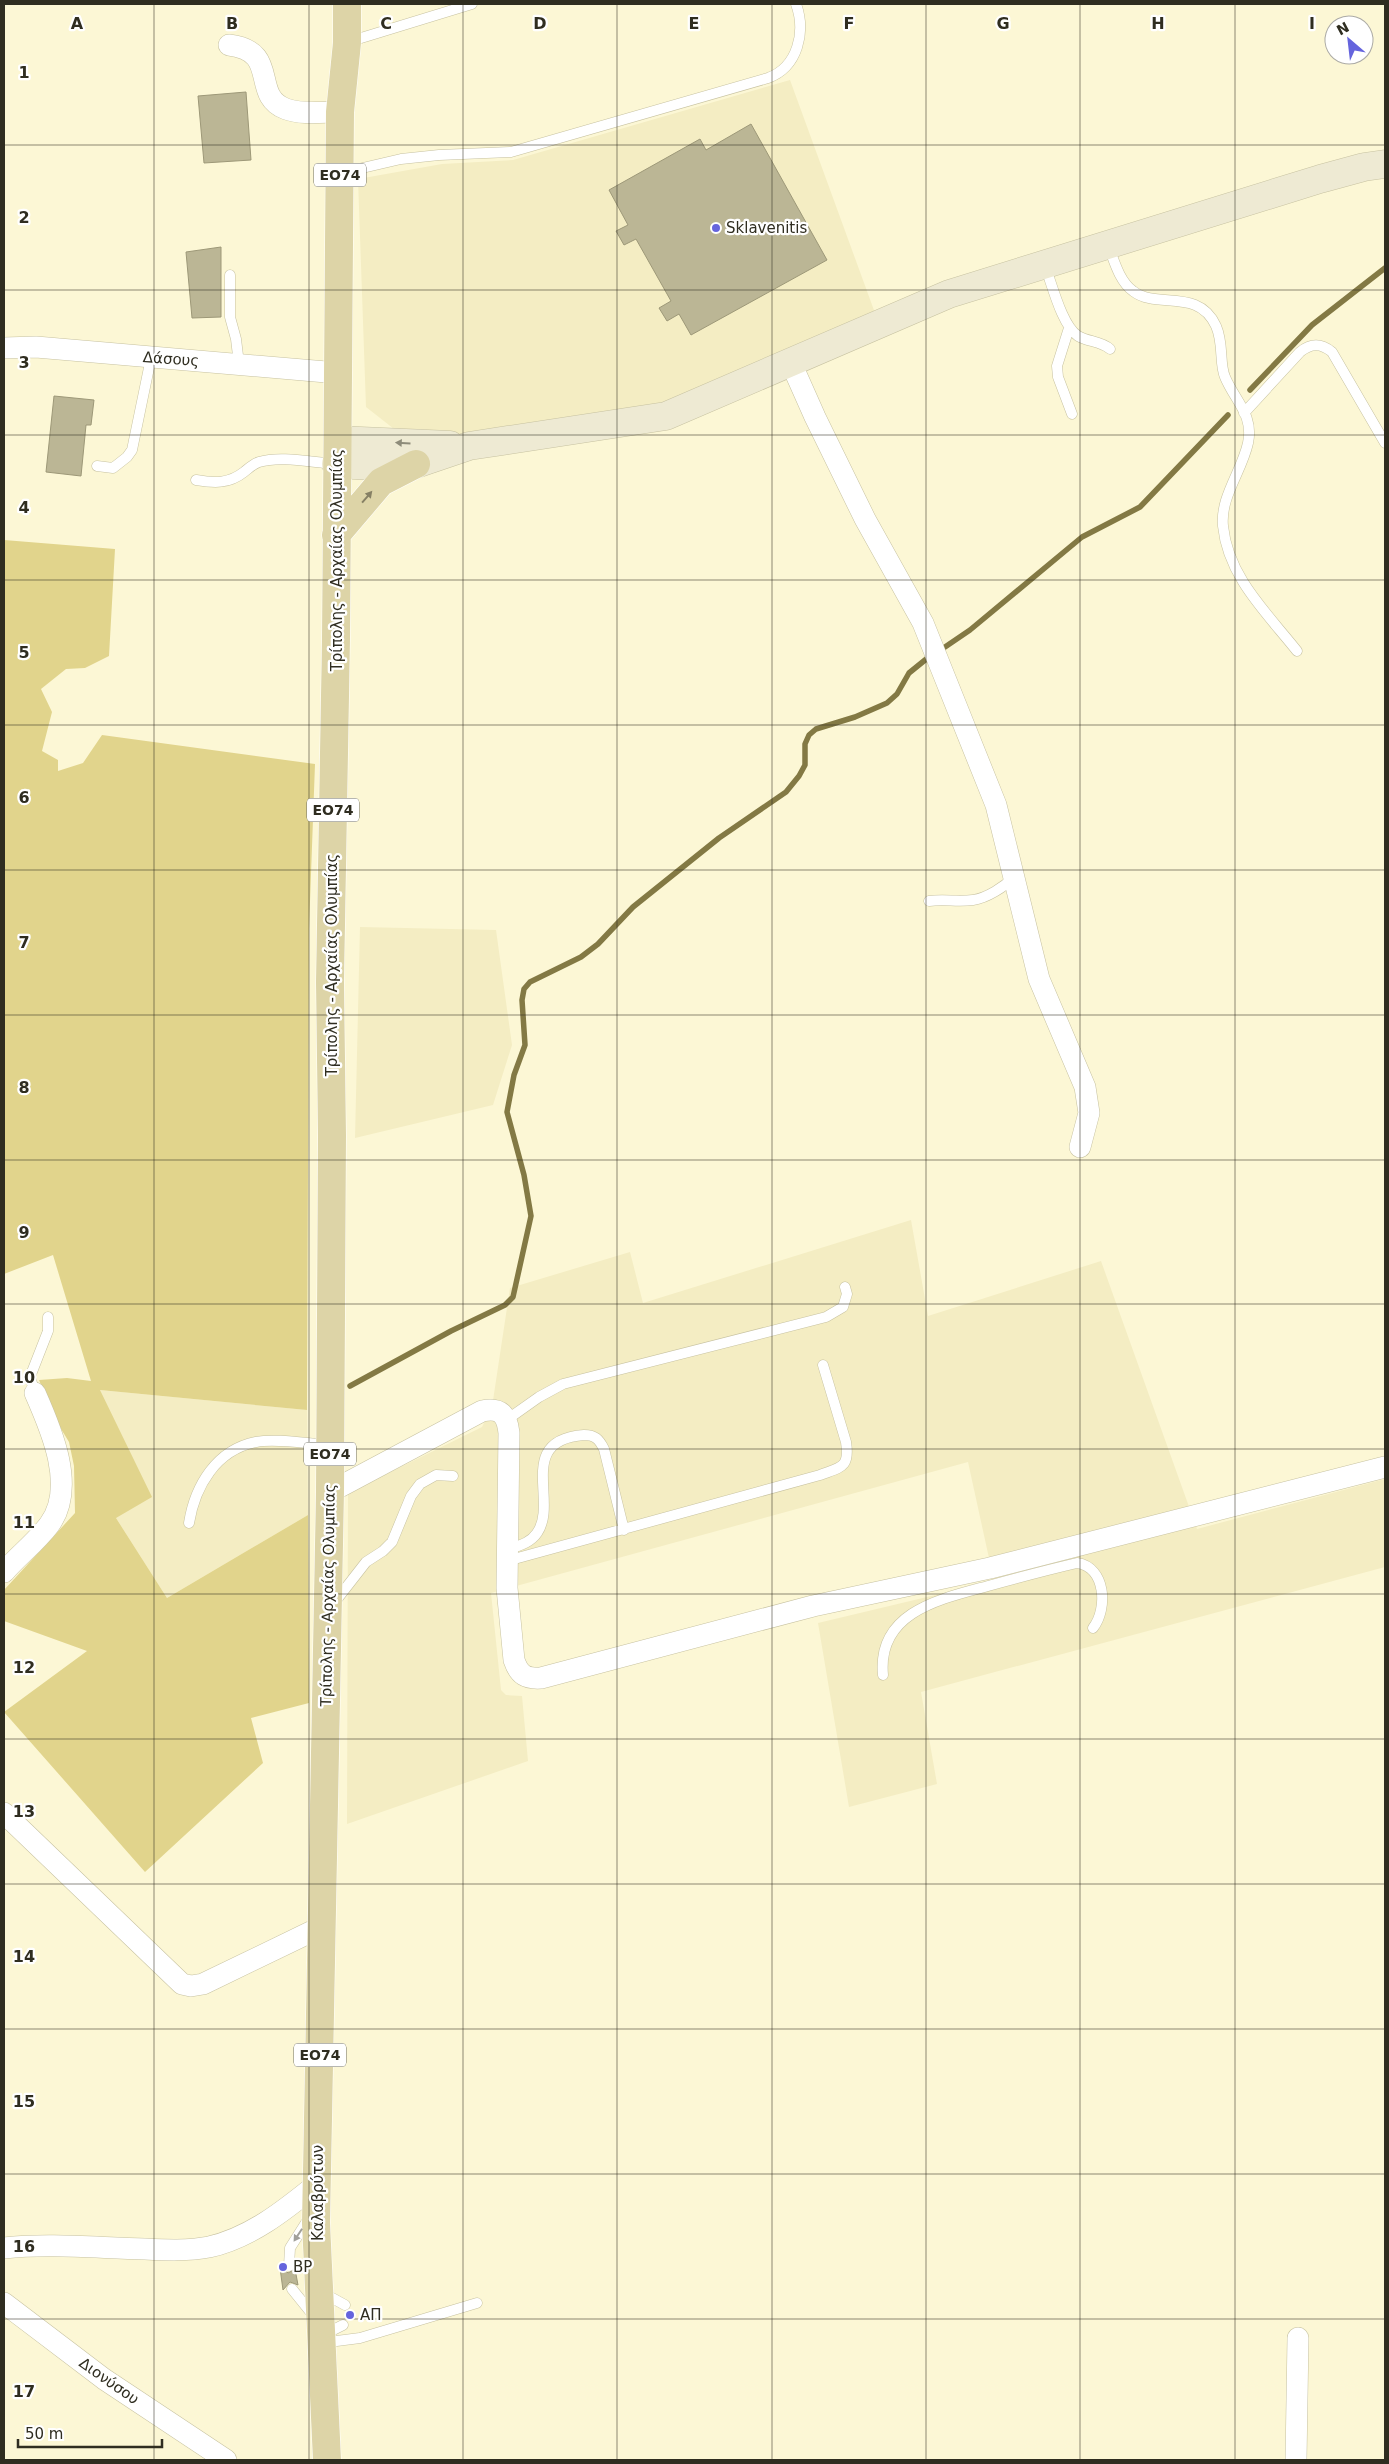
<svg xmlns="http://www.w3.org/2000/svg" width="1389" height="2464" viewBox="0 0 1389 2464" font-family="'DejaVu Sans',sans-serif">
<rect width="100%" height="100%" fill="#fcf7d5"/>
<path fill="#f4edc3" d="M790,80L875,313L649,413L462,435L403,436L366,407L358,179L442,164L513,160Z
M360,927L496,930L512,1045L493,1105L355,1138Z
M911,1220L928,1316L1101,1261L1197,1529L1385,1479V1567L921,1692L937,1784L849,1807L818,1623L994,1581L968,1462L491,1593L501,1690L506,1695L522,1696L528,1761L347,1824L348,1493L482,1427L492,1407L510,1288L630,1252L643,1303Z
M100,1390L307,1410L308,1515L167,1598L116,1518Z"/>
<path fill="#e1d48c" d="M4,540L115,549L109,656L85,668L66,669L41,689L52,712L42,751L58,760V771L83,763L102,735L315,764L309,929L307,1410L100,1390L152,1497L116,1518L167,1598L308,1515L309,1703L251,1718L263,1763L145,1872L4,1712L87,1651L4,1621V1590L75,1513L74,1466L69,1442L55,1419L39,1380L67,1378L91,1381L53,1255L4,1274Z"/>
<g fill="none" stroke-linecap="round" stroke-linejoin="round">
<path stroke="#837944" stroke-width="5.5" d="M1250,390L1312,325L1385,268
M945,647L970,630L1082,537L1140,507L1228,415
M350,1386L451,1331L505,1305L513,1297L531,1216L524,1175L507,1112L514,1075L525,1045L522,1000L524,989L530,982L581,957L598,944L633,907L719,838L786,792L799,776L805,765V744L809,735L816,729L855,717L887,703L897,694L909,673L930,656"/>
</g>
<path fill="#bbb695" stroke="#9d9878" d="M246,92L251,160L204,163L198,96Z
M751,124L827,260L691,335L679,314L667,321L659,308L671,301L636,239L624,245L616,231L628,225L609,190L700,139L706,150Z
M221,247V317L192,318L186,252Z
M54,396L94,400L91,425H86L81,476L46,472Z
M282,2267L288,2273L295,2269L298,2285L290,2282L283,2290L280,2268Z"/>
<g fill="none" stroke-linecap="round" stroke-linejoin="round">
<defs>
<path id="lane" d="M348,42L472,4
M341,173L401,159L439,155L511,152L768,78C798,67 806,32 796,4
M1108,245C1114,260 1119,281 1133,291C1157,310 1198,287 1216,326C1224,344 1219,363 1225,377C1235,401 1254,415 1248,443C1242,471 1220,497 1223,526C1228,577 1267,613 1297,651
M1045,266C1052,284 1062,326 1078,336C1088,342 1101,341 1110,349
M230,275V317L236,339L239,364
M1069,328L1057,366L1058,377L1072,414
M1244,413L1300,352C1311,343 1321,343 1332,352L1385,443
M97,466L113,468L127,457L132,450L151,358
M196,480C214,483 229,484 244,472C249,468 253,464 259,462C282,455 313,463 336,464
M929,901C944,899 958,902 973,900C987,898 1004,887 1014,877
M35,1393L30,1377L48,1331V1317
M508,1419L539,1397L563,1384L826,1317L843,1307L847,1294L845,1287
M189,1523C195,1486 216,1450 256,1442C277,1438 308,1444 330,1445
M507,1549C517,1547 531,1542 537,1533C559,1502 515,1440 584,1435C595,1435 599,1439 604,1449L624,1530
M507,1561L820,1475C841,1467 850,1468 846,1442L823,1365
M334,1603L366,1562L383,1551L392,1542L411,1496L420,1484L436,1475L453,1476
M883,1675C877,1612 940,1599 988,1586C1017,1578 1047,1570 1077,1563C1106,1567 1108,1609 1093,1628
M289,2266L290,2248L309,2218
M292,2289L313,2315
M323,2293L345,2305
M323,2335L343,2325
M321,2343L360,2338L477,2303"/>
<path id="street" d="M229,45C281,51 250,96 286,109C302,115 323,112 340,112
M4,348L36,347L338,373
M791,363L815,417L865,519L923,623L996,805L1039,979L1085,1087L1089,1113L1080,1147
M330,1492L482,1411C501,1407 507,1415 509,1433L507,1588L514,1660C519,1675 526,1679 541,1678L813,1606L990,1568L1385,1467
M4,1572C18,1556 36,1542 49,1525C77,1488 51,1429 35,1393
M4,1813L182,1984L191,1986L203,1984L323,1926
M4,2248C50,2243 98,2248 145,2249C166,2250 188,2251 209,2247C250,2238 285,2210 317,2184
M4,2303L104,2379L226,2460
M1296,2460L1298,2338"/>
<path id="secondary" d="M338,440L450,445
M336,464L390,467L416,464L469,446L666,416L949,294L1320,179L1364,167L1385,164"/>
<path id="primary" d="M336,535L381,482L416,464
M327,2460L316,2223L330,1492L332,1135L330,982L336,639L340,112L347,43V4"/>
</defs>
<use href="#lane" stroke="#c7c2a1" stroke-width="11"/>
<use href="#street" stroke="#c7c2a1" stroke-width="22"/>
<use href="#secondary" stroke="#c7c2a1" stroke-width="29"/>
<use href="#primary" stroke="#fff" stroke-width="29"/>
<use href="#lane" stroke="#fff" stroke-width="10"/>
<use href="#street" stroke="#fff" stroke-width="21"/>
<use href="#secondary" stroke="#eeead3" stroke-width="28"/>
<use href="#primary" stroke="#ddd4a7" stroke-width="28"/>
</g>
<defs><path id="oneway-solid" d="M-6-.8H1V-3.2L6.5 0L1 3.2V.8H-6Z" transform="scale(1.25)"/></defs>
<use fill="#8e8c7a" href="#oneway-solid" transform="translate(403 443) rotate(-177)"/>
<use fill="#868064" href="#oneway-solid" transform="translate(367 497) rotate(-49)"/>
<use fill="#a1a09b" href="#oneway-solid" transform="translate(298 2235) rotate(123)"/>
<path fill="none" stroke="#2f2d20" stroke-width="1" stroke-opacity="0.55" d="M154,4V2460M309,4V2460M463,4V2460M617,4V2460M772,4V2460M926,4V2460M1080,4V2460M1235,4V2460M4,145H1385M4,290H1385M4,435H1385M4,580H1385M4,725H1385M4,870H1385M4,1015H1385M4,1160H1385M4,1304H1385M4,1449H1385M4,1594H1385M4,1739H1385M4,1884H1385M4,2029H1385M4,2174H1385M4,2319H1385"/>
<g fill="#6564dd" stroke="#fff" stroke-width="2">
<circle cx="716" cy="228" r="5"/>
<circle cx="283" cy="2267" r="5"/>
<circle cx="350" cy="2315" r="5"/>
</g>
<g text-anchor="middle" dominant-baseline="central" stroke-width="4.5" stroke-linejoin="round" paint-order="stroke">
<g fill="#fff" stroke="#6d6c63" stroke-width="1">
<rect x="314" y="163.5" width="52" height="23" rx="4"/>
<rect x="307" y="798.5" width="52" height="23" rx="4"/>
<rect x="304" y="1442.5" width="52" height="23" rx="4"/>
<rect x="294" y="2043.5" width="52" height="23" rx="4"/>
</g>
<g font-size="14" font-weight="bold" fill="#2f2d20">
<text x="340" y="175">ΕΟ74</text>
<text x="333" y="810">ΕΟ74</text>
<text x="330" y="1454">ΕΟ74</text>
<text x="320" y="2055">ΕΟ74</text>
</g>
<g font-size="15" fill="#2f2d20" stroke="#fff" text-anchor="start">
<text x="726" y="228">Sklavenitis</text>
<text x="293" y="2267">BP</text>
<text x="360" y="2315">ΑΠ</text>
</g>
<g font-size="15" fill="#2f2d20" stroke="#fff">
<text transform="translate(171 359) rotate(4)">Δάσους</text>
<text transform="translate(337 560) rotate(-90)">Τρίπολης - Αρχαίας Ολυμπίας</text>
<text transform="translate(332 965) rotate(-90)">Τρίπολης - Αρχαίας Ολυμπίας</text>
<text transform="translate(328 1595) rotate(-89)">Τρίπολης - Αρχαίας Ολυμπίας</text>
<text transform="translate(318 2193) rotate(-90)">Καλαβρύτων</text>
<text transform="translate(109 2381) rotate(35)">Διονύσου</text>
</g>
</g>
<g font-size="16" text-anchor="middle" font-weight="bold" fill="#2f2d20" stroke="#fff" stroke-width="4.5" stroke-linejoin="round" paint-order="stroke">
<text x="77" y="29">A</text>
<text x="232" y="29">B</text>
<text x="386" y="29">C</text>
<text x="540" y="29">D</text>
<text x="694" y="29">E</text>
<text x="849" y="29">F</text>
<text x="1003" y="29">G</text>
<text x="1158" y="29">H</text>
<text x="1312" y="29">I</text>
<text x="24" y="78">1</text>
<text x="24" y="223">2</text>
<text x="24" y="368">3</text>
<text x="24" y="513">4</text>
<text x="24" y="658">5</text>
<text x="24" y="803">6</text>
<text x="24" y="948">7</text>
<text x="24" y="1093">8</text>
<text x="24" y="1238">9</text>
<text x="24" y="1383">10</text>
<text x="24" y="1528">11</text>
<text x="24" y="1673">12</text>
<text x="24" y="1817">13</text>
<text x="24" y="1962">14</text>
<text x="24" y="2107">15</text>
<text x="24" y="2252">16</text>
<text x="24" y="2397">17</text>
</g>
<rect width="1389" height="2464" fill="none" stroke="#2f2d20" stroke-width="10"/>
<g transform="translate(1349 40) rotate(332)"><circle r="24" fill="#ffffff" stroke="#acaba6"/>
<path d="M0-4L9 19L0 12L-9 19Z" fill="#6564dd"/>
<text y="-8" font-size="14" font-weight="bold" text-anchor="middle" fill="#2f2d20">N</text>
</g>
<path d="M18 2439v8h144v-8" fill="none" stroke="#2f2d20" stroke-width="2.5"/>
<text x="25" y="2439" font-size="15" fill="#2f2d20" stroke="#ffffff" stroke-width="4" paint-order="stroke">50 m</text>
</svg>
